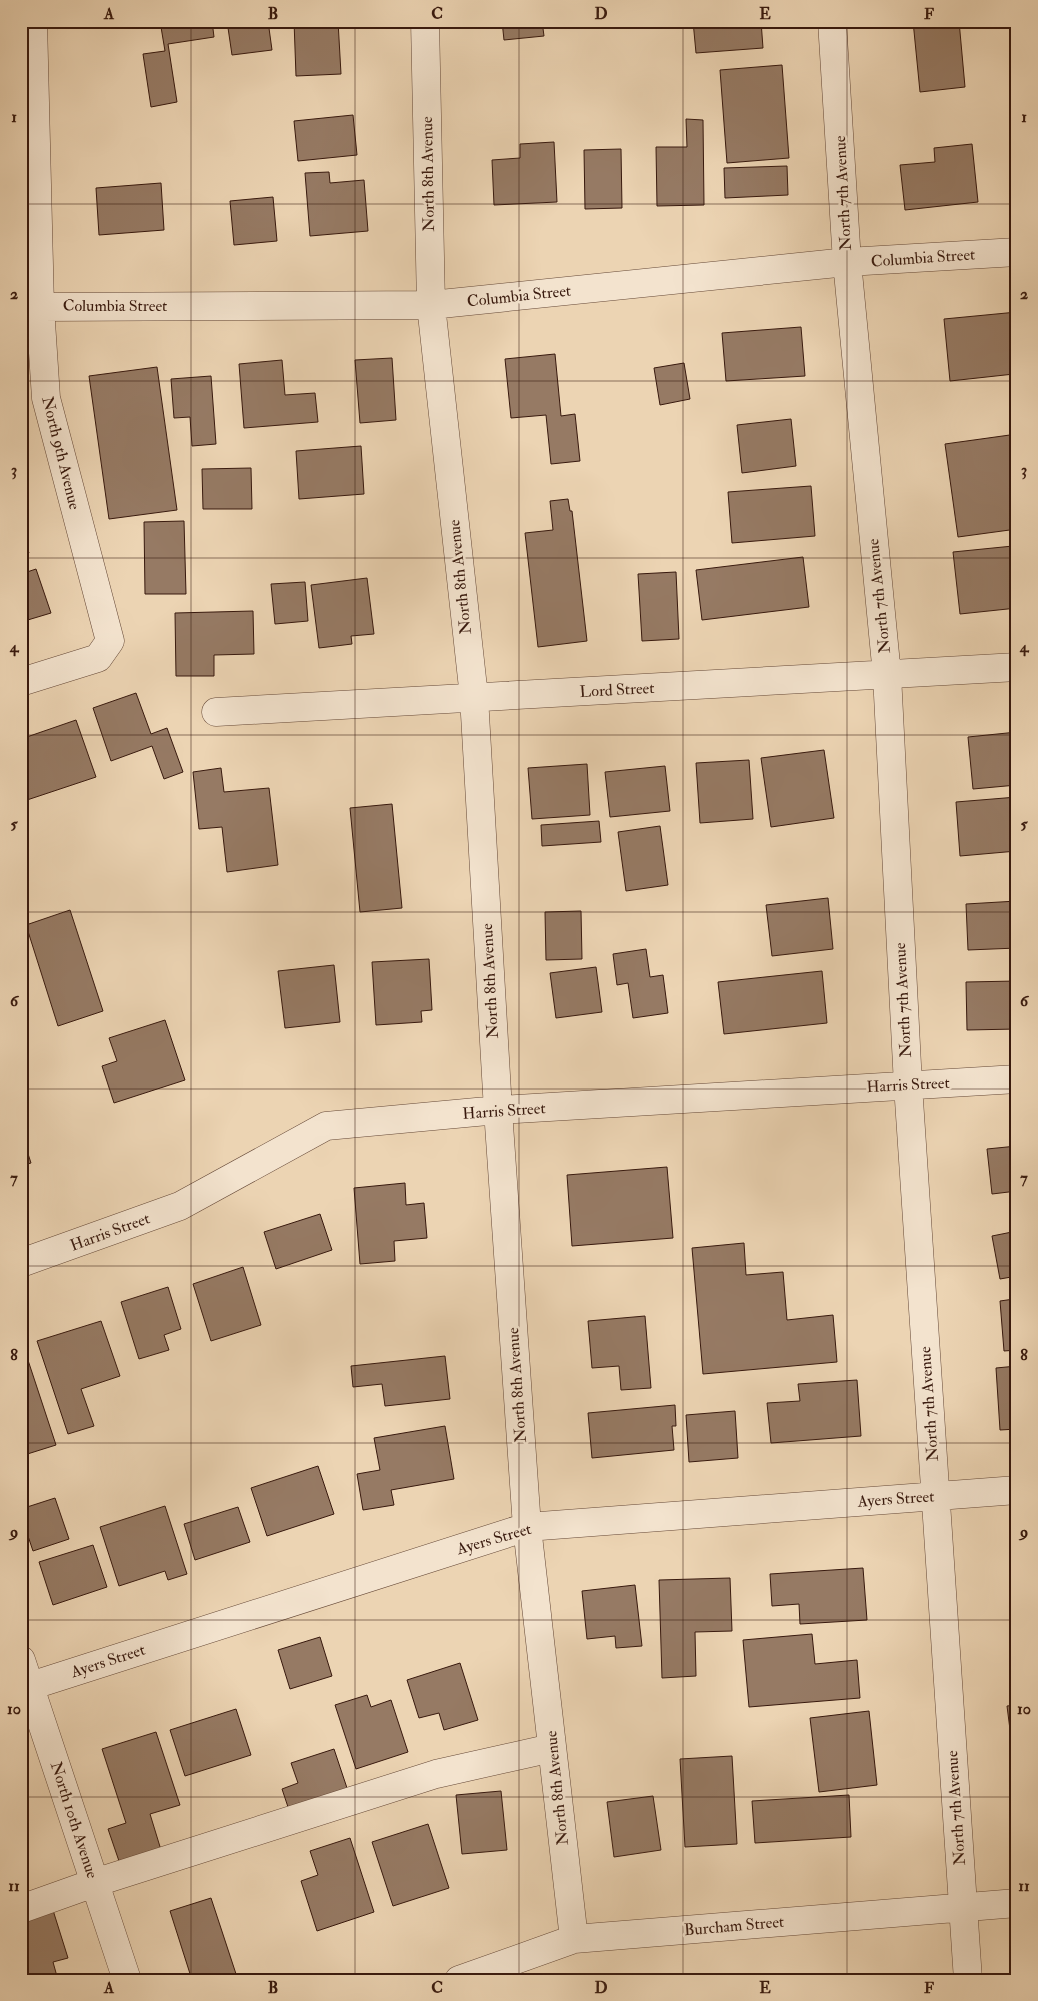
<svg xmlns="http://www.w3.org/2000/svg" width="1038" height="2001" viewBox="0 0 1038 2001" font-family="'IM FELL Double Pica',serif">
<rect width="100%" height="100%" fill="#ecd4b3"/>
<filter id="stains"><feTurbulence type="fractalNoise" baseFrequency=".004" numOctaves="4"/><feColorMatrix values="0 0 0 0 .2 0 0 0 0 .09 0 0 0 0 .02 0 0 0 .5 -.17"/></filter>
<radialGradient id="worn" r=".72"><stop offset=".6" stop-color="#630" stop-opacity="0"/><stop offset="1" stop-color="#630" stop-opacity=".3"/></radialGradient>
<path fill="#967a64" stroke="#38190e" d="M160,21H212L214,37L168,44L177,102L151,107L143,54L165,51Z
M227,21H268L272,50L232,55Z
M294,21H338L341,74L296,76Z
M502,21H542L544,36L504,40Z
M693,21H761L763,48L696,53Z
M913,21H959L965,87L920,92Z
M782,65L789,158L727,163L720,70Z
M353,115L357,155L298,161L294,121Z
M686,119L703,120L704,205L657,206L656,147H687Z
M554,142L557,202L494,205L492,160L520,158V144Z
M972,144L978,202L905,210L900,165L935,162L934,148Z
M621,149L622,208L585,209L584,150Z
M787,166L788,195L725,198L724,168Z
M329,172L330,183L364,180L368,231L310,236L305,173Z
M161,183L164,230L99,235L96,188Z
M273,197L277,241L234,245L230,201Z
M1017,312V354L1013,355L1014,374L950,381L944,319Z
M801,327L805,376L726,381L722,333Z
M555,354L561,416L575,414L580,461L551,464L546,415L511,418L505,359Z
M392,358L396,420L360,423L355,360Z
M282,360L285,395L315,393L318,422L244,428L239,364Z
M684,363L690,399L660,405L654,368Z
M157,367L177,510L109,519L89,376Z
M211,376L216,444L192,446L190,417L174,418L171,379Z
M791,419L796,466L742,473L737,425Z
M1017,434V529L958,537L945,444Z
M361,446L364,494L299,499L296,451Z
M251,468L252,509H203L202,469Z
M811,486L815,536L732,543L728,492Z
M568,499L570,511H572L587,641L538,647L525,533L553,530L550,501Z
M184,521L186,594H145L144,522Z
M21,530L29,553L21,556Z
M1013,546L1017,583V608L960,614L953,552Z
M803,557L809,607L702,620L696,570Z
M36,569L51,613L21,622V574Z
M676,572L679,639L642,641L638,574Z
M367,578L374,634L351,636L352,644L319,648L311,585Z
M305,582L308,621L275,624L271,584Z
M253,611L254,654L214,655V676H176L175,613Z
M136,693L151,734L167,728L183,772L164,779L152,746L111,761L93,708Z
M76,720L96,777L21,802V739Z
M1017,732V785L973,789L968,737Z
M824,750L834,818L771,827L761,758Z
M749,760L753,819L700,823L696,763Z
M587,764L590,815L532,819L528,768Z
M665,766L670,811L610,817L605,772Z
M221,768L224,792L269,788L278,865L227,872L222,827L199,829L193,772Z
M1017,797V851L960,856L956,802Z
M392,804L402,908L360,912L350,808Z
M599,821L601,842L542,846L541,825Z
M660,826L668,885L626,891L618,832Z
M828,898L833,949L772,956L766,905Z
M1017,901V948L968,950L966,904Z
M70,910L103,1011L58,1026L26,925Z
M581,911L582,959L546,960L545,912Z
M646,949L650,977L663,975L668,1013L633,1018L628,983L617,985L613,954Z
M429,959L432,1010L421,1011L422,1022L376,1025L372,962Z
M334,965L340,1022L285,1028L278,971Z
M596,967L602,1012L556,1018L550,973Z
M822,971L827,1023L724,1034L718,982Z
M1017,981V1029L967,1030L966,982Z
M165,1020L185,1080L114,1103L102,1066L117,1061L109,1038Z
M21,1132L31,1163L21,1166Z
M1017,1146V1191L992,1194L987,1149Z
M667,1167L673,1238L572,1246L567,1175Z
M405,1183L406,1205L424,1203L427,1238L394,1241L395,1261L360,1264L354,1188Z
M320,1214L332,1250L276,1269L264,1232Z
M1017,1231V1276L1000,1279L992,1236Z
M744,1243L746,1275L783,1272L787,1320L833,1315L837,1362L703,1374L692,1248Z
M243,1267L261,1325L211,1341L193,1284Z
M1017,1282V1350L1004,1351L1000,1301L1014,1299L1013,1283Z
M168,1287L181,1329L164,1335L169,1350L139,1359L121,1302Z
M645,1316L651,1388L621,1390L619,1366L592,1368L588,1321Z
M101,1321L120,1376L81,1389L94,1426L68,1434L37,1341Z
M21,1339L56,1445L21,1456Z
M445,1356L450,1399L385,1406L382,1384L353,1387L351,1366Z
M1017,1366V1429L1000,1430L996,1368Z
M857,1380L861,1436L771,1443L767,1403L800,1401L798,1384Z
M675,1405L676,1426H672L674,1450L592,1458L588,1413Z
M735,1411L738,1458L689,1462L686,1415Z
M445,1426L454,1479L391,1490L394,1505L363,1510L357,1474L380,1470L374,1438Z
M318,1466L334,1514L267,1536L251,1488Z
M55,1498L69,1539L33,1551L21,1515V1509Z
M165,1506L187,1574L168,1580L165,1571L119,1586L100,1527Z
M238,1507L250,1542L195,1560L184,1524Z
M93,1545L107,1587L53,1605L39,1562Z
M863,1568L867,1620L800,1624L799,1604L772,1606L770,1574Z
M730,1578L732,1631L695,1632L696,1676L662,1678L659,1580Z
M635,1585L642,1646L616,1648L615,1636L587,1639L582,1591Z
M812,1634L815,1664L857,1660L860,1698L749,1707L743,1640Z
M320,1637L332,1676L290,1689L278,1650Z
M460,1663L478,1720L444,1730L439,1713L419,1718L407,1680Z
M367,1695L371,1707L391,1700L408,1752L356,1769L335,1705Z
M1017,1705V1785L1007,1706Z
M236,1709L251,1755L185,1776L170,1730Z
M869,1711L877,1785L819,1792L810,1718Z
M156,1732L180,1805L150,1814L161,1850L120,1864L108,1829L126,1823L102,1749Z
M334,1749L348,1791L289,1810L282,1789L298,1783L291,1763Z
M732,1756L737,1844L685,1847L680,1759Z
M501,1791L507,1850L462,1854L456,1795Z
M849,1795L851,1837L755,1843L752,1801Z
M653,1796L661,1850L614,1857L607,1802Z
M428,1824L449,1888L393,1906L372,1842Z
M350,1838L374,1912L317,1931L301,1881L318,1875L310,1851Z
M211,1898L238,1980H192L170,1911Z
M52,1907L68,1958L53,1962L58,1980H21V1917Z
M890,1974V1980H850Z"/>
<g fill="none" stroke-linecap="round" stroke-linejoin="round">
<defs>
<path id="minor" d="M425,21L431,305L474,697L498,1110L527,1527L574,1939
M832,21L847,262L887,675L908,1085L968,1980
M21,312L40,307L431,305L847,262L1017,252
M21,682L98,658L110,641L46,398L40,307L33,21
M216,712L1017,667
M21,1263L180,1206L326,1126L498,1110L1017,1079
M21,1660L127,1980
M21,1689L527,1527L1017,1490
M21,1909L94,1883L436,1774L552,1748
M459,1980L574,1939L1017,1903"/>
</defs>
<use href="#minor" stroke="#654837" stroke-width="29"/>
<use href="#minor" stroke="#f3e3ce" stroke-width="28"/>
</g>
<path fill="none" stroke="#38190e" stroke-width="1" stroke-opacity="0.55" d="M191,21V1980M355,21V1980M519,21V1980M683,21V1980M847,21V1980M21,204H1017M21,381H1017M21,558H1017M21,735H1017M21,912H1017M21,1089H1017M21,1266H1017M21,1443H1017M21,1620H1017M21,1797H1017"/>
<g text-anchor="middle" dominant-baseline="central" stroke-width="5" stroke-linejoin="round" paint-order="stroke">
<g font-size="16" fill="#38190e" stroke="#f3e3ce">
<text transform="translate(428 174) rotate(-91)">North 8th Avenue</text>
<text transform="translate(843 193) rotate(-93)">North 7th Avenue</text>
<text transform="translate(923 258) rotate(-4)">Columbia Street</text>
<text transform="translate(519 296) rotate(-6)">Columbia Street</text>
<text x="115" y="306">Columbia Street</text>
<text transform="translate(61 453) rotate(76)">North 9th Avenue</text>
<text transform="translate(460 577) rotate(-96)">North 8th Avenue</text>
<text transform="translate(879 596) rotate(-96)">North 7th Avenue</text>
<text transform="translate(617 690) rotate(-3)">Lord Street</text>
<text transform="translate(490 981) rotate(-93)">North 8th Avenue</text>
<text transform="translate(903 1000) rotate(-93)">North 7th Avenue</text>
<text transform="translate(908 1085) rotate(-3)">Harris Street</text>
<text transform="translate(504 1111) rotate(-4)">Harris Street</text>
<text transform="translate(110 1232) rotate(-20)">Harris Street</text>
<text transform="translate(517 1385) rotate(-94)">North 8th Avenue</text>
<text transform="translate(929 1404) rotate(-94)">North 7th Avenue</text>
<text transform="translate(896 1499) rotate(-4)">Ayers Street</text>
<text transform="translate(494 1539) rotate(-16)">Ayers Street</text>
<text transform="translate(108 1661) rotate(-18)">Ayers Street</text>
<text transform="translate(557 1788) rotate(-96)">North 8th Avenue</text>
<text transform="translate(956 1808) rotate(-94)">North 7th Avenue</text>
<text transform="translate(74 1820) rotate(72)">North 10th Avenue</text>
<text transform="translate(734 1926) rotate(-5)">Burcham Street</text>
</g>
</g>
<rect width="1038" height="2001" fill="none" stroke="#ecd4b3" stroke-width="55"/>
<rect x="28" y="28" width="982" height="1946" fill="none" stroke="#38190e" stroke-width="2"/>
<g font-size="16" text-anchor="middle" font-weight="bold" fill="#38190e">
<text x="109" y="19">A</text>
<text x="273" y="19">B</text>
<text x="437" y="19">C</text>
<text x="601" y="19">D</text>
<text x="765" y="19">E</text>
<text x="929" y="19">F</text>
<text x="14" y="122">1</text>
<text x="1024" y="122">1</text>
<text x="14" y="299">2</text>
<text x="1024" y="299">2</text>
<text x="14" y="475">3</text>
<text x="1024" y="475">3</text>
<text x="14" y="652">4</text>
<text x="1024" y="652">4</text>
<text x="14" y="829">5</text>
<text x="1024" y="829">5</text>
<text x="14" y="1006">6</text>
<text x="1024" y="1006">6</text>
<text x="14" y="1183">7</text>
<text x="1024" y="1183">7</text>
<text x="14" y="1360">8</text>
<text x="1024" y="1360">8</text>
<text x="14" y="1537">9</text>
<text x="1024" y="1537">9</text>
<text x="14" y="1714">10</text>
<text x="1024" y="1714">10</text>
<text x="14" y="1891">11</text>
<text x="1024" y="1891">11</text>
<text x="109" y="1993">A</text>
<text x="273" y="1993">B</text>
<text x="437" y="1993">C</text>
<text x="601" y="1993">D</text>
<text x="765" y="1993">E</text>
<text x="929" y="1993">F</text>
</g>
<rect width="100%" height="100%" filter="url(#stains)"/>
<rect width="100%" height="100%" fill="url(#worn)"/>
</svg>
